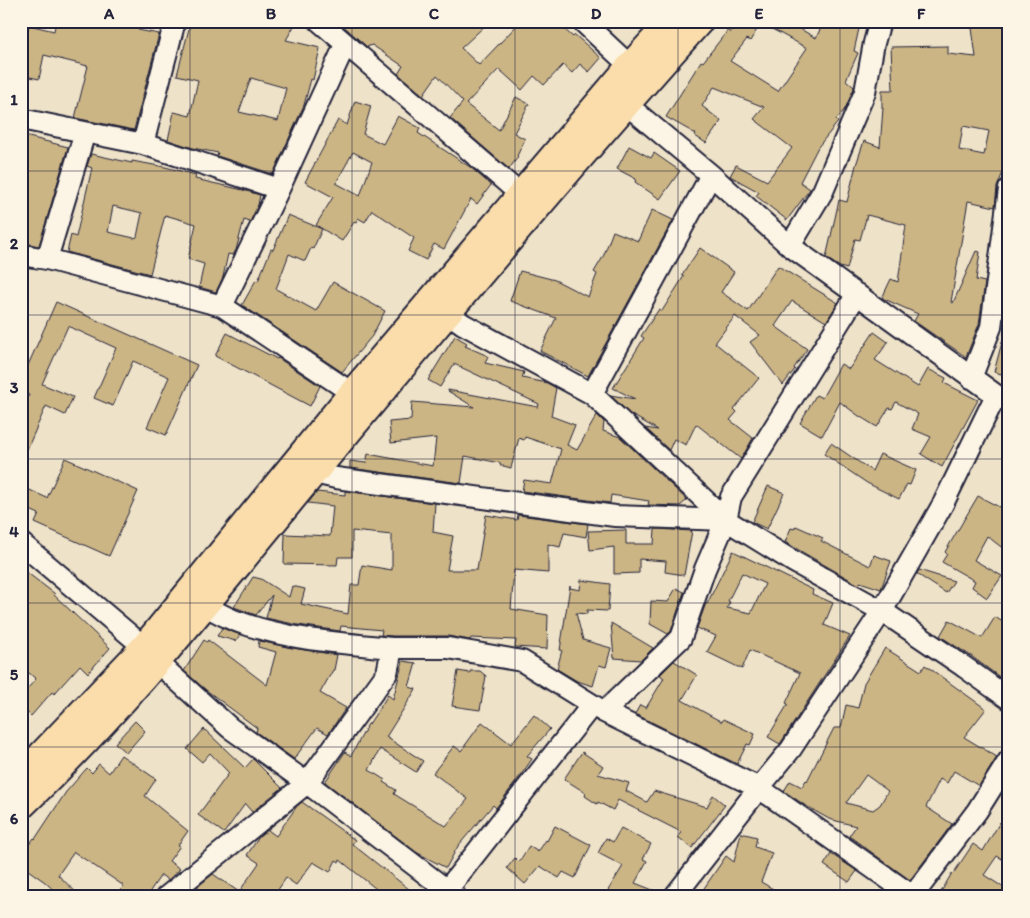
<svg xmlns="http://www.w3.org/2000/svg" width="1030" height="918" viewBox="0 0 1030 918" font-family="Itim,sans-serif">
<rect width="100%" height="100%" fill="#eee2c8"/>
<filter id="ink" filterUnits="userSpaceOnUse"><feTurbulence type="fractalNoise" baseFrequency=".02" numOctaves="2"/><feDisplacementMap in="SourceGraphic" scale="10" xChannelSelector="R" yChannelSelector="G"/><feConvolveMatrix kernelMatrix="1 2 1 2 8 2 1 2 1" color-interpolation-filters="sRGB"/></filter>
<g filter="url(#ink)">
<path fill="#ccb584" stroke="#22223b" fill-rule="evenodd" d="M56,21H117L138,25V30L159,34L134,130L75,118L88,66L44,55L39,79L21,75V58L29,25L54,31Z
M191,21H297L286,40L320,48L313,80L311,79L304,105L273,174L217,156L218,153L193,148L168,140L174,112L190,116L198,80L177,75ZM251,78L286,88L278,121L239,112Z
M338,21H490L461,48L479,65L521,21H555L573,37L575,35L601,58L589,72L580,64L572,73L563,65L544,85L534,76L522,90L499,69L466,104L499,130L516,97L529,104L514,133L525,139L517,156L518,157L509,169L450,118L463,102L437,75L423,95L398,74L403,66L372,45L367,47Z
M738,21H786L816,38L824,21H848L860,24L854,51L858,53L846,80L854,87V89L845,109L836,120L838,122L818,147L800,182L810,189L787,220L756,196L759,192L730,176L736,165L767,181L792,148L754,119L764,107L714,87L702,106L721,121L706,143L695,136L696,134L666,117L701,61L703,62L728,30L730,33ZM761,23L807,48L778,91L730,61L747,39L750,41Z
M971,21H1006L1009,30V148L1004,170L997,187L995,207L968,201L951,302L953,303L976,251L980,252L976,280L985,282L979,324L966,357L914,321L918,314L882,298L891,279L898,282L906,225L867,215L860,240L855,239L847,269L840,267L826,258L839,200L847,202L856,165L864,141L880,147L883,108H882V90H893L891,47L948,46V54L976,57ZM963,126L989,131L984,155L959,150Z
M355,101L371,106L363,134L383,144L398,116L420,128L418,133L470,167L491,185L477,204L471,199L444,249L434,244L426,260L408,251L414,238L372,210L365,222L358,218L356,223L354,222L342,241L316,225L333,197L305,182L338,120L347,125ZM353,152L372,162L360,196L336,183Z
M21,135L68,147L39,246L21,242L28,209L21,208Z
M629,146L651,158L654,153L680,171L660,199L635,182L636,179L617,169Z
M91,154L132,163V161L165,167L196,175L195,179L243,190L260,195L258,205L250,222L244,220L236,250L233,255L228,254L223,277L216,292L199,287L204,264L188,259L196,224L165,215L150,274L67,252L71,235L76,237L92,168L87,166ZM113,206L142,213L137,237L134,238L108,232Z
M652,210L673,220L588,376L540,351L556,318L510,301L520,271L555,280L588,297L597,274L594,272L603,257L613,231L638,241Z
M288,215L322,229L313,249L311,248L305,261L289,254L276,289L316,311L333,282L385,311L372,336L342,372L242,305L256,280L258,281L271,249L273,250Z
M700,248L734,272L721,292L748,311L778,266L838,303L826,322L792,301L775,326L807,349L794,368L795,369L783,385L750,342L760,335L735,316L715,343L759,378L734,409L737,412L730,420L753,438L741,459L696,424L686,445L674,439L669,450L645,428L658,430L630,414L610,395L635,399L613,388L644,338L641,336L659,309L662,311L684,276L682,275Z
M56,302L197,365L166,435L147,427L169,377L133,361L113,406L94,398L116,348L68,326L42,384L73,397L65,415L46,406L21,463V413L29,395L21,391V381Z
M1005,331L1009,332V376L994,372Z
M874,332L888,342L875,360L918,387L928,369L946,378L944,383L978,400L942,467L921,454L931,437L912,429L918,414L896,402L892,409L889,408L877,427L859,416L840,402L822,436L800,423L816,395L822,398L841,364L849,369Z
M227,333L277,359L278,358L320,386L310,406L215,356Z
M455,336L467,343L465,346L488,356L485,363L524,372L522,378L547,383L556,388L551,416L575,425L567,445L577,450L597,415L604,422L603,431L620,437L687,500L680,506L648,505L649,501L611,495L610,503L522,491L524,480L552,484L561,449L525,437L524,440L519,438L511,468L500,465V463L465,456L461,483L350,468V461L366,463L368,454L433,466L436,438L391,443L389,422L411,420L412,402L474,407L448,391V390L538,407L539,404L454,364L440,387L428,380Z
M831,443L872,471L880,454L916,470L910,485L907,484L899,499L867,483L824,454Z
M65,458L138,491L109,556L35,523L39,514L21,506V486L47,498Z
M768,486L784,493L767,529L752,522Z
M345,491L435,503L433,532L453,536L447,570H477L486,515L517,520L518,515L588,524L586,537L564,533L560,547L548,544V573L514,570L511,609L548,615L547,649L515,647L516,640L471,638L470,640L448,636H393L381,635L382,630L341,626L340,631L298,625L266,618L272,595L256,615L234,607L253,577L261,579L289,597L292,586L305,589L301,604L348,614L351,585H359L362,565L392,570V535L352,531V557H338L337,565L284,564L285,534L330,536L333,506L308,503L317,492L345,495Z
M978,496L1009,512V553L987,536L974,560L1002,576L987,598L972,587L975,581L942,562L947,554L945,552Z
M796,526L823,538L821,541L870,566L874,555L891,561L881,589L860,582L859,585L785,542L791,528L794,529Z
M655,529L692,531L684,575L665,572L666,561L639,559V573L614,574V547L590,550L588,531L626,530V544H654Z
M733,551L813,590L812,594L833,603L824,625L850,636L780,744L768,737L788,704L786,703L800,673L750,650L742,669L707,652L716,636L697,628L706,603L707,604ZM742,573L765,584L751,613L727,608L730,602L728,601Z
M21,568L55,594L54,595L110,648L88,673L80,665L54,694L52,692L31,716L21,707V696L36,679L21,666Z
M919,570L954,581L946,593L917,574Z
M581,580L610,584L608,611L587,610V614L576,613L583,640L611,648L606,667L599,665L593,686L577,681L557,669L562,650H560L570,586V588L580,590Z
M676,588L684,592L671,631L668,634L650,624L651,601L668,602Z
M995,617L1009,626V684L971,656L940,636L949,620L982,638Z
M611,623L653,648L641,660L614,658Z
M222,628L230,631L241,635L236,641L217,636Z
M204,640L207,642L208,640L267,685L276,652L258,647L259,641L293,648L337,655L334,670H333L320,693L346,708L328,734L317,728L294,759L256,732L257,728L206,690L184,671Z
M885,648L921,671L925,665L986,709L964,737L997,757L979,786L954,771L947,783L940,779L926,807L952,824L910,880L849,836L856,826L829,819L806,806L784,791L790,781L802,787L806,780L807,781L834,728H841L846,705L858,708L864,683ZM866,775L888,791L880,805L873,810L846,803Z
M403,661L416,663L409,687L416,689L386,737L423,761L416,772L380,749L369,770L385,780L383,782L396,790L394,794L446,826L468,799L433,773L454,746L461,751L482,722L511,744L534,715L550,729L527,756L532,759L521,775L496,808L493,805L458,846L446,868L416,852L325,782L345,752L351,756L368,724H369L388,695L393,699Z
M674,661L697,675L682,700L722,722L723,719L755,734L750,745L747,744L737,764L635,714L640,705L646,708L664,678L660,675Z
M458,671L470,673V671H480L486,676L480,710L452,706Z
M135,721L145,731L126,753L115,743Z
M204,729L245,768L253,759L282,788L252,812L245,804L224,833L198,815L229,773L210,753L202,762L187,749Z
M582,752L603,766L598,774L629,783L626,791L647,802L654,791L707,807L713,795L725,805L692,848L678,837L681,832L618,800L613,810L598,802L597,804L585,796L586,793L564,779Z
M121,755L156,779L145,796L188,831L178,845L180,846L169,861L180,869L168,880L161,875L146,897H113L124,886L74,852L58,875L81,897H61L45,882L21,865V855L34,838L35,839L66,792L87,768L92,773L99,764L109,773Z
M302,802L355,840L352,844L419,897H376L380,892L340,860L339,862L336,860L330,872L313,862L296,885L286,878L273,897H190L196,888L213,874L239,892L259,863L247,855L259,837L268,830L276,836L297,806Z
M1000,822L1009,827V863L997,856L984,875L1009,891V897H938L952,873L953,874L973,844L983,851Z
M555,826L591,845L575,878L563,872L559,878L540,866L525,884L507,868L515,858L519,862L529,846L538,852L546,840L547,841Z
M621,828L651,844L643,859L647,861L635,883L663,894L662,897H604L623,866L598,853L606,838L613,842Z
M741,833L757,837L755,847L772,853L761,882L787,897H698L726,856L734,862Z
M831,854L857,871L849,882L824,865Z"/>
<g fill="none" stroke-linecap="round" stroke-linejoin="round">
<defs>
<path id="minor" d="M319,21L520,194
M582,21L630,66
M626,104L711,175L790,246L996,395L1009,402
M21,119L143,144L279,189
M143,144L175,21
M790,246L823,191L865,92L874,43L880,21
M21,255L47,259L222,306L352,393
M47,259L85,132
M222,306L279,189L345,45
M448,313L463,324L592,394L726,520L794,562L882,611L963,666L1009,699
M971,378L991,327L1009,189
M592,394L711,175
M314,473L336,478L615,516L726,520
M21,543L144,647
M204,605C215,611 227,618 239,622C288,640 341,643 392,648
M157,662L230,728L307,783L456,897
M604,712L681,638L705,569L726,520L731,497L857,294
M166,897L307,783L387,673L392,648H448L522,661L604,712L759,788L914,897
M439,897L447,890L592,705
M674,897L759,788L791,749L882,611L943,504L996,395
M912,897L977,811L1009,760"/>
<path id="major" d="M21,776L144,647L352,393L630,66L671,21
M21,806C126,707 215,592 307,481C436,326 565,172 700,21"/>
</defs>
<use href="#minor" stroke="#22223b" stroke-width="24"/>
<use href="#major" stroke="#22223b" stroke-width="30"/>
<use href="#minor" stroke="#fcf5e5" stroke-width="20"/>
<use href="#major" stroke="#faddab" stroke-width="26"/>
</g>
</g>
<path fill="none" stroke="#22223b" stroke-width="1" stroke-opacity="0.55" d="M190,21V897M352,21V897M515,21V897M678,21V897M840,21V897M21,171H1009M21,315H1009M21,459H1009M21,603H1009M21,747H1009"/>
<rect width="1030" height="918" fill="none" stroke="#fcf5e5" stroke-width="55"/>
<rect x="28" y="28" width="974" height="862" fill="none" stroke="#22223b" stroke-width="2"/>
<g font-size="16" text-anchor="middle" font-weight="bold" fill="#22223b">
<text x="109" y="19">A</text>
<text x="271" y="19">B</text>
<text x="434" y="19">C</text>
<text x="596" y="19">D</text>
<text x="759" y="19">E</text>
<text x="921" y="19">F</text>
<text x="14" y="105">1</text>
<text x="14" y="249">2</text>
<text x="14" y="393">3</text>
<text x="14" y="537">4</text>
<text x="14" y="680">5</text>
<text x="14" y="824">6</text>
</g>
</svg>
